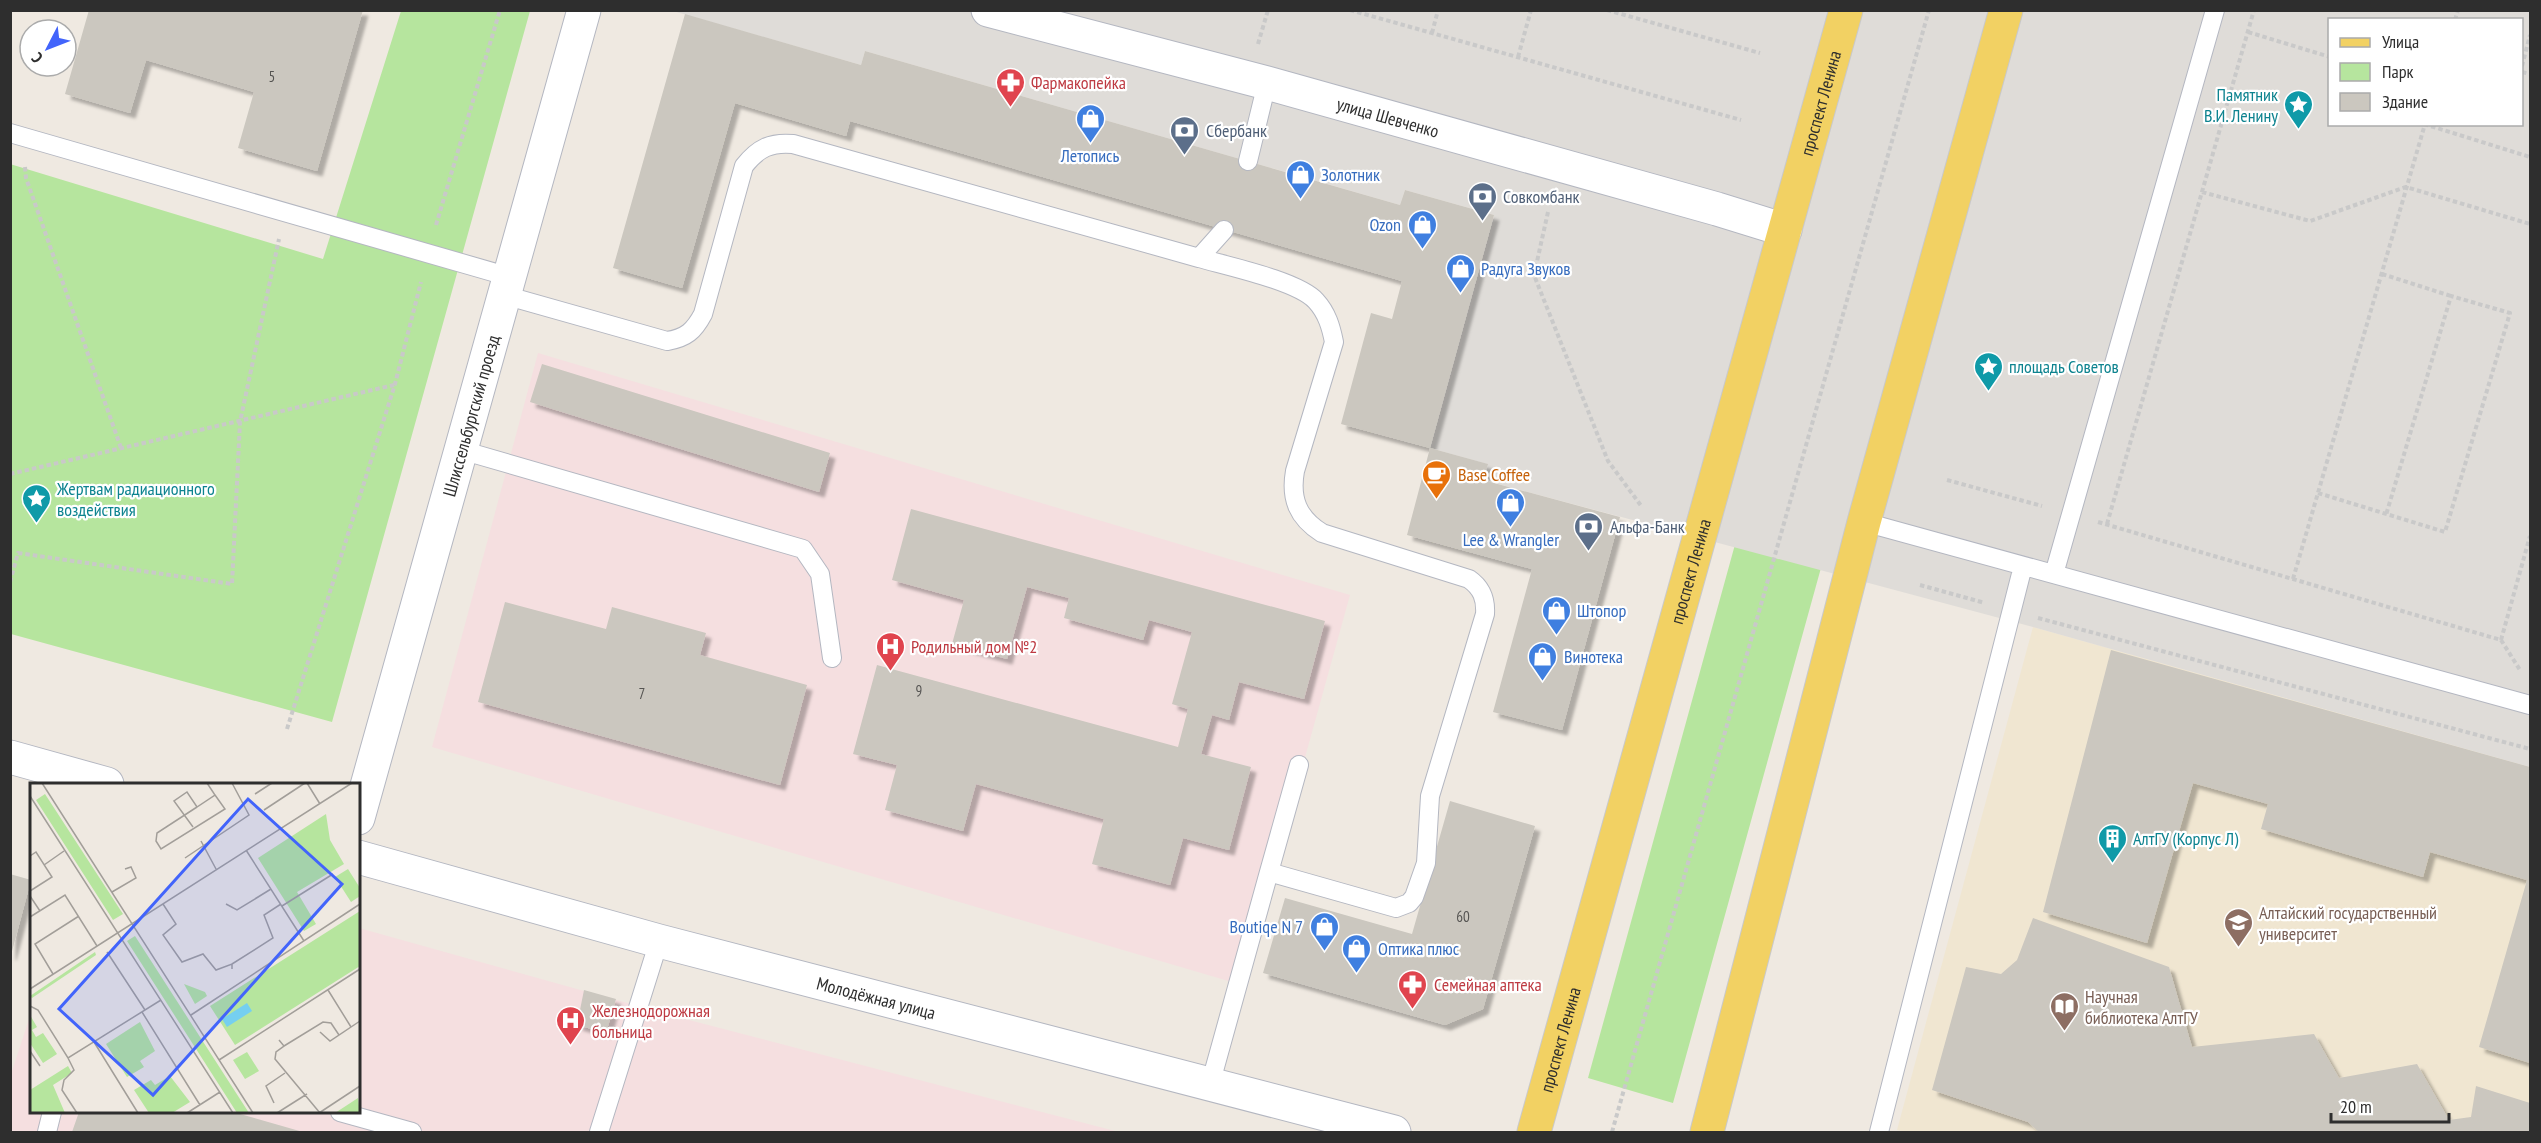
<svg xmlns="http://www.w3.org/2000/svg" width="2541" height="1143" viewBox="0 0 2541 1143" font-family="'PT Sans Narrow',sans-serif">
<defs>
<filter id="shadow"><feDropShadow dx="5.5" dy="5.5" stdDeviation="1.5" flood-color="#0004"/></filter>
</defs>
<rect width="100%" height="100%" fill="#efe9e1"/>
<path fill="#f0e6d1" d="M2033,627L2530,767V1132H1906L1897,1130Z"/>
<path fill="#f5dfe0" d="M538,353L1350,595L1242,985L432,747Z
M359,928L670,1015L1119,1132H11V1074L31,1013L32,1112H358Z"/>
<path fill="#b6e59e" d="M401,11H530L332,722L11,634L10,164L323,259Z
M1882,11H1975L1673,1103L1588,1078Z"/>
<path fill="#dfdcd8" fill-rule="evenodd" d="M673,11H2530V767L2033,627L1483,480L1487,464L1430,448L1494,215L1405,190L1400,205L865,51L861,65ZM2330,20H2522V124H2330Z"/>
<path fill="#cbc7bf" filter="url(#shadow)" d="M89,10H363L317,171L238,148L254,92L146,60L130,113L65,94Z
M685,14L861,65L865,51L1400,205L1405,190L1494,215L1430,448L1341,424L1371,313L1392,319L1402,281L850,121L846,136L735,103L682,288L613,268Z
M542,364L830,453L819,492L530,402Z
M1430,448L1488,464L1483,480L1620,517L1562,730L1493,712L1532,569L1407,535Z
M911,509L1325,621L1304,699L1239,682L1229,720L1212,715L1201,754L1251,767L1229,850L1183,838L1170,885L1092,864L1104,819L976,784L963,831L885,810L897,765L853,754L877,665L1178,747L1188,709L1172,704L1192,632L1149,620L1143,640L1064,618L1069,598L1027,587L1007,659L952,644L964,600L892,580Z
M505,602L606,629L612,607L706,633L700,655L807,685L780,785L478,702Z
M2111,650L2530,767V1063L2479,1047L2527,880L2430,852L2423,877L2261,829L2268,804L2193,783L2147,943L2043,912Z
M1450,801L1535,826L1483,1009L1445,1025L1263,973L1285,898L1412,934Z
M10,874L31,880L11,955H10Z
M2033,918L2169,967L2192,1047L2314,1034L2339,1078L2417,1064L2449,1120L2471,1117L2476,1086L2530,1103V1132H2039L2028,1122L1932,1090L1966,967L2001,974L2017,960Z
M584,990L616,999L606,1033L577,1025Z
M79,1112H233L303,1132H72Z"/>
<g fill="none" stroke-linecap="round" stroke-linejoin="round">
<defs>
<path id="service" d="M10,133L510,277
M1248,161L1267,83
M504,295L667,341C686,338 694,331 703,314L744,166C758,148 771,142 793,144L1199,258
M461,450L803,549L820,574L832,658
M1864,522L2530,705
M2054,574L2215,10
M1269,872L1299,765
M1210,1085L1269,872L1396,908L1409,903L1414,897L1426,863L1430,796L1485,614C1486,599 1482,588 1469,579L1322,533C1298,518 1290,499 1295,471L1334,342C1331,327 1327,313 1316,301C1298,281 1227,266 1199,258L1224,230
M340,1112L412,1132
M47,1132L52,1112
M599,1132L659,941
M1879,1132L2023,566"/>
<g id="minor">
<path id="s1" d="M988,10L1267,83L1717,209L1785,230"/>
<path id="s2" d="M358,818L584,10"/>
</g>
<g id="tertiary">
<path d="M10,757L107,784"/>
<path id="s3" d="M358,857L659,941L1394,1132"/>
</g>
<g id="primary">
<path id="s4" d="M1534,1132L1846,10"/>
<path d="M1707,1132L1864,522L2006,10"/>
</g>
</defs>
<use href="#service" stroke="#b4b7c1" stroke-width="20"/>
<use href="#minor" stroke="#b4b7c1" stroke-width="35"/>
<use href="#tertiary" stroke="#b4b7c1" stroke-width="35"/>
<use href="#primary" stroke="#c9c9c9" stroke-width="35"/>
<path stroke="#c9c9c9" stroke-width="4" stroke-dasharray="4.5 3" stroke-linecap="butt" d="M1350,10L1741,120
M1607,10L1760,53
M2455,20L2458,10
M2248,32L2330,57
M1432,33L1438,10
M1258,44L1268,10
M1518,57L1531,10
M2522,66L2530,35
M2522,72L2530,74
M2424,124L2530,157
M25,167L26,178L121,448
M2202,192L2310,221L2406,187L2530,224
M1548,212L1534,275L1608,461L1642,507
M436,225L500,10
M2382,274L2451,296
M10,474L394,385
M1947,480L2042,506
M2318,493L2445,532L2510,313L2451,296L2386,515
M2098,522L2501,640L2530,536
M2107,524L2254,10
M2293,579L2425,124
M10,582L18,553L232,584L240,422L279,239
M1920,585L1985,603
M2038,618L2530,749
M2501,640L2520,670
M287,729L395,384L421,282
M1612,1132L1929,10"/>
<use href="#service" stroke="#fff" stroke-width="18"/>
<use href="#minor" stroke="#fff" stroke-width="33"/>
<use href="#tertiary" stroke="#fff" stroke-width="33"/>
<use href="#primary" stroke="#f2d163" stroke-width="33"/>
</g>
<defs>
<symbol id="pharmacy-pin" viewBox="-11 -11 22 30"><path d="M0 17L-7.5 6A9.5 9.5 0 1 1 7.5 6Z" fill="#e0444e" stroke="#fff"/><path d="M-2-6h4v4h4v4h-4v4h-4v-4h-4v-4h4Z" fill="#fff"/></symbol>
<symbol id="sight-pin" viewBox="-11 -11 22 30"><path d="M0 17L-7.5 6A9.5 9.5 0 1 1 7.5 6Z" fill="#0f9aa8" stroke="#fff"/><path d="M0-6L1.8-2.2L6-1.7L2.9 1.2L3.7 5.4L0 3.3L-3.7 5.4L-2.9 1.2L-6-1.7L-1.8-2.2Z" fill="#fff"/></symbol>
<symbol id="shop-pin" viewBox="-11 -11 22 30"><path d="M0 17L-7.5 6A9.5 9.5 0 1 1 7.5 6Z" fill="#3f7fe0" stroke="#fff"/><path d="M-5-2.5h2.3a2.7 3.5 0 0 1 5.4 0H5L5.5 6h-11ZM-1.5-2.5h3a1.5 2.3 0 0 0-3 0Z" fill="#fff"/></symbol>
<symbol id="bank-pin" viewBox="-11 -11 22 30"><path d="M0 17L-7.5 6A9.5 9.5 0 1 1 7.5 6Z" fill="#5c6f8a" stroke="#fff"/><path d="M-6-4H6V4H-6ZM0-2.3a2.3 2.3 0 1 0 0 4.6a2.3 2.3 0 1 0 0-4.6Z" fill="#fff"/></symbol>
<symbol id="cafe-pin" viewBox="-11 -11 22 30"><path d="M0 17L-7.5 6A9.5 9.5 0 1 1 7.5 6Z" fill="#e8710a" stroke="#fff"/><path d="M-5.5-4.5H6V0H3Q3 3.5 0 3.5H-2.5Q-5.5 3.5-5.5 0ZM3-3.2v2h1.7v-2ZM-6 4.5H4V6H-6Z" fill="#fff"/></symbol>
<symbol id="hospital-pin" viewBox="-11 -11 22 30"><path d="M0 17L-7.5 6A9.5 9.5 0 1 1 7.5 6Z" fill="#e0444e" stroke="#fff"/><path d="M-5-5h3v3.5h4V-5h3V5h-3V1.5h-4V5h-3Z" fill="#fff"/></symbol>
<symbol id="building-pin" viewBox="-11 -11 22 30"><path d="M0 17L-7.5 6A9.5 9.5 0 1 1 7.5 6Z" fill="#0f9aa8" stroke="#fff"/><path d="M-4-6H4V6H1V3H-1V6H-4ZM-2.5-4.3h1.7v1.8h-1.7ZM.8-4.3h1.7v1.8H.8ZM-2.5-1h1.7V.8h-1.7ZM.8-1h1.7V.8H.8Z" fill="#fff"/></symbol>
<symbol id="university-pin" viewBox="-11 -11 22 30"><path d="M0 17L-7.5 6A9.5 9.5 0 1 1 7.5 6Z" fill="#8d6e63" stroke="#fff"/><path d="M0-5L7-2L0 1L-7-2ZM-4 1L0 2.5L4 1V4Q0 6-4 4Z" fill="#fff"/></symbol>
<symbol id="library-pin" viewBox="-11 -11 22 30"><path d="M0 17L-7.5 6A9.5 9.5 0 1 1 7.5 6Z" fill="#8d6e63" stroke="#fff"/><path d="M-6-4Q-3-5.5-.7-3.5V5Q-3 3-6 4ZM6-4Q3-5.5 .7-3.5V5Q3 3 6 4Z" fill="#fff"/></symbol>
</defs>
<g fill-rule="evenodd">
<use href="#pharmacy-pin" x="994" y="66" width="33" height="45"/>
<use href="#sight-pin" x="2282" y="88" width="33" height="45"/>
<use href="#shop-pin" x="1074" y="102" width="33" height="45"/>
<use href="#bank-pin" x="1168" y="114" width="33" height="45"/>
<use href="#shop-pin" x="1284" y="158" width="33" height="45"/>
<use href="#bank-pin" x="1466" y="180" width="33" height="45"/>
<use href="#shop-pin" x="1406" y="208" width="33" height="45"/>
<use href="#shop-pin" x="1444" y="252" width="33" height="45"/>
<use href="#sight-pin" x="1972" y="350" width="33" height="45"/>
<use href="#cafe-pin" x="1420" y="458" width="33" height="45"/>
<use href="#sight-pin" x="20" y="482" width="33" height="45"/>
<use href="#shop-pin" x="1494" y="486" width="33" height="45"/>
<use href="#bank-pin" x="1572" y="510" width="33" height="45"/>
<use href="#shop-pin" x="1540" y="594" width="33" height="45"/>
<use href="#hospital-pin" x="874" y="630" width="33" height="45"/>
<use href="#shop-pin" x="1526" y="640" width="33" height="45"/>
<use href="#building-pin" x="2096" y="822" width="33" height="45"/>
<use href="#university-pin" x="2222" y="906" width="33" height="45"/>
<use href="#shop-pin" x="1308" y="910" width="33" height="45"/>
<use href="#shop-pin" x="1340" y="932" width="33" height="45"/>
<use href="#pharmacy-pin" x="1396" y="968" width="33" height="45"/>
<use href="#library-pin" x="2048" y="990" width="33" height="45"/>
<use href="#hospital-pin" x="554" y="1004" width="33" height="45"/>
</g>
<g text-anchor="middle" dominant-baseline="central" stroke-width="4.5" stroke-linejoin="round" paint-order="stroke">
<g font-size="15" fill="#555452">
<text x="272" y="76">5</text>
<text x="919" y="690">9</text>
<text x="642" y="693">7</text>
<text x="1463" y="916">60</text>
</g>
<g font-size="18" fill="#be3a42" stroke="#fff" text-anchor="start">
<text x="1031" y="82">Фармакопейка</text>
<text x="911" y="646">Родильный дом №2</text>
<text x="1434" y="984">Семейная аптека</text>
<text x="592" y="1010">Железнодорожная<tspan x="592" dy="21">больница</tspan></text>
</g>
<g font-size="18" fill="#0d838f" stroke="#fff" text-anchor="start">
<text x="2278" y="94" text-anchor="end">Памятник<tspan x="2278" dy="21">В.И. Ленину</tspan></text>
<text x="2009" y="366">площадь Советов</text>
<text x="57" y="488">Жертвам радиационного<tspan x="57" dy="21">воздействия</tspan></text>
<text x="2133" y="838">АлтГУ (Корпус Л)</text>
</g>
<g font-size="18" fill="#2e2e2e" stroke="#fff">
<text stroke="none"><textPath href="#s4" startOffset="1068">проспект Ленина</textPath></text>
<text stroke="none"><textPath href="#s1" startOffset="414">улица Шевченко</textPath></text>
<text stroke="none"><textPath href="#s2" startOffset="418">Шлиссельбургский проезд</textPath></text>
<text stroke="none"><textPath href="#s4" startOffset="582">проспект Ленина</textPath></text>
<text stroke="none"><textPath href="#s3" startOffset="537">Молодёжная улица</textPath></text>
<text stroke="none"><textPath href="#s4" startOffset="96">проспект Ленина</textPath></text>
</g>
<g font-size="18" fill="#4e5e75" stroke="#fff" text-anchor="start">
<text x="1206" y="130">Сбербанк</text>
<text x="1503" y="196">Совкомбанк</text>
<text x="1610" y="526">Альфа-Банк</text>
</g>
<g font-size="18" fill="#366cbe" stroke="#fff" text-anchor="start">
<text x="1090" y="155" text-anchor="middle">Летопись</text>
<text x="1321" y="174">Золотник</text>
<text x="1401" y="224" text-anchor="end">Ozon</text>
<text x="1481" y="268">Радуга Звуков</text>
<text x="1511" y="539" text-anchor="middle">Lee &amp; Wrangler</text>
<text x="1577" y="610">Штопор</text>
<text x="1564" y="656">Винотека</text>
<text x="1303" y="926" text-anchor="end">Boutiqe N 7</text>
<text x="1378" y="948">Оптика плюс</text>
</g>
<g font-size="18" fill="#c56008" stroke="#fff" text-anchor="start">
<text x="1458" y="474">Base Coffee</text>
</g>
<g font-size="18" fill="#785e54" stroke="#fff" text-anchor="start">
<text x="2259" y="912">Алтайский государственный<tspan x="2259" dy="21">университет</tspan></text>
<text x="2085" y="996">Научная<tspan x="2085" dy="21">библиотека АлтГУ</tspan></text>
</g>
</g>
<g transform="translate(30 783)">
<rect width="330" height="330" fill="#efe9e1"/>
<path d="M15,11L93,131L83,137L6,17ZM296,31L300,57L314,81L267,109L286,141L274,148L228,75ZM318,86L330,105V113L321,119L305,94ZM330,128V183L205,262L180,223ZM105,153L219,330H207L97,158ZM65,169L66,172L2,215L0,213ZM154,201L175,209L177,213L165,221ZM0,232L7,244L2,247L6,254L13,250L27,271L13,280L0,260ZM110,239L125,268L110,278L114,284L97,294L76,261ZM217,269L229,288L215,296L203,277ZM38,283L42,290L23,302L35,330H1L0,307ZM140,293L160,319L142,330H119L104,307L121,297L125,302ZM328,315L330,330H305Z" fill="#b6e59e"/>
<path d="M217,220L222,228L197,244L192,236Z" fill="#75cff0"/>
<path fill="none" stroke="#a29e99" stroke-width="1.5" d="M12,0L223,330M277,0L290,21M225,11L242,0M0,13L203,330M167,24L127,50L126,58L131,66L195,26L185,12M234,27L275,0M163,44L144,18L157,9L167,24L185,12L177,0M171,58L186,86M216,67L274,158M0,73L6,69L22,94L0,108M155,75L219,32L202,0M14,82L34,68M82,109L106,95L101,84L95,86M0,113L10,128M133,121L146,141L133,152L152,179L173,171L186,187L202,181V186M196,121L207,127L241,106M252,123L303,91M0,134L35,112L67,163M77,169L115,227M202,181L243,155L234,132L251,121M23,191L5,161L49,133M0,206L322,0M298,207L321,244M0,223L8,227L38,275L131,217M112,229L170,322M161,232L330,121M290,249L300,258L330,238M249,257L254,263L246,269L245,276L290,330M64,259L108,330M254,263L293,239L301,240L309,252M0,268L10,283M38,275L44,287L34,297L32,307L47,330M189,277L330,186M244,320L236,303L255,290M157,330L190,309M247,330L277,311M289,330L330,303"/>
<path fill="#4264fb" fill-opacity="0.15" stroke="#4264fb" stroke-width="3" d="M218,16L312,101L123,312L29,226Z"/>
<rect width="330" height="330" fill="none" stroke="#2e2e2e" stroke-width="3"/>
</g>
<rect width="2541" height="1143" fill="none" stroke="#2e2e2e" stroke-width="24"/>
<rect x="2328" y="18" width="195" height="108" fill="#ffffff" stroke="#ababab" stroke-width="1.5"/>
<rect x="2340" y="38" width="30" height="9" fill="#f2d163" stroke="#ababab" stroke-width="1.5"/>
<text x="2382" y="48" font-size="18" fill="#2e2e2e">Улица</text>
<rect x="2340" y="63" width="30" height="18" fill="#b6e59e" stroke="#ababab" stroke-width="1.5"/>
<text x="2382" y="78" font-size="18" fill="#2e2e2e">Парк</text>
<rect x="2340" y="93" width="30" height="18" fill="#cbc7bf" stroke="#ababab" stroke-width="1.5"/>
<text x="2382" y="108" font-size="18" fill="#2e2e2e">Здание</text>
<g transform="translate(48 48) rotate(228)"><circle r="28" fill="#ffffff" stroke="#ababab" stroke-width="1.5"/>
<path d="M0-4.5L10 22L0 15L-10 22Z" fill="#4264fb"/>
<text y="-9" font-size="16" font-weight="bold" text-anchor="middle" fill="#2e2e2e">С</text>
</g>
<path d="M2331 1113v9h118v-9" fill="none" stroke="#2e2e2e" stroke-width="3"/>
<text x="2340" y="1113" font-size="18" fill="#2e2e2e" stroke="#ffffff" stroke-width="4.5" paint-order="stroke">20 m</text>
</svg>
